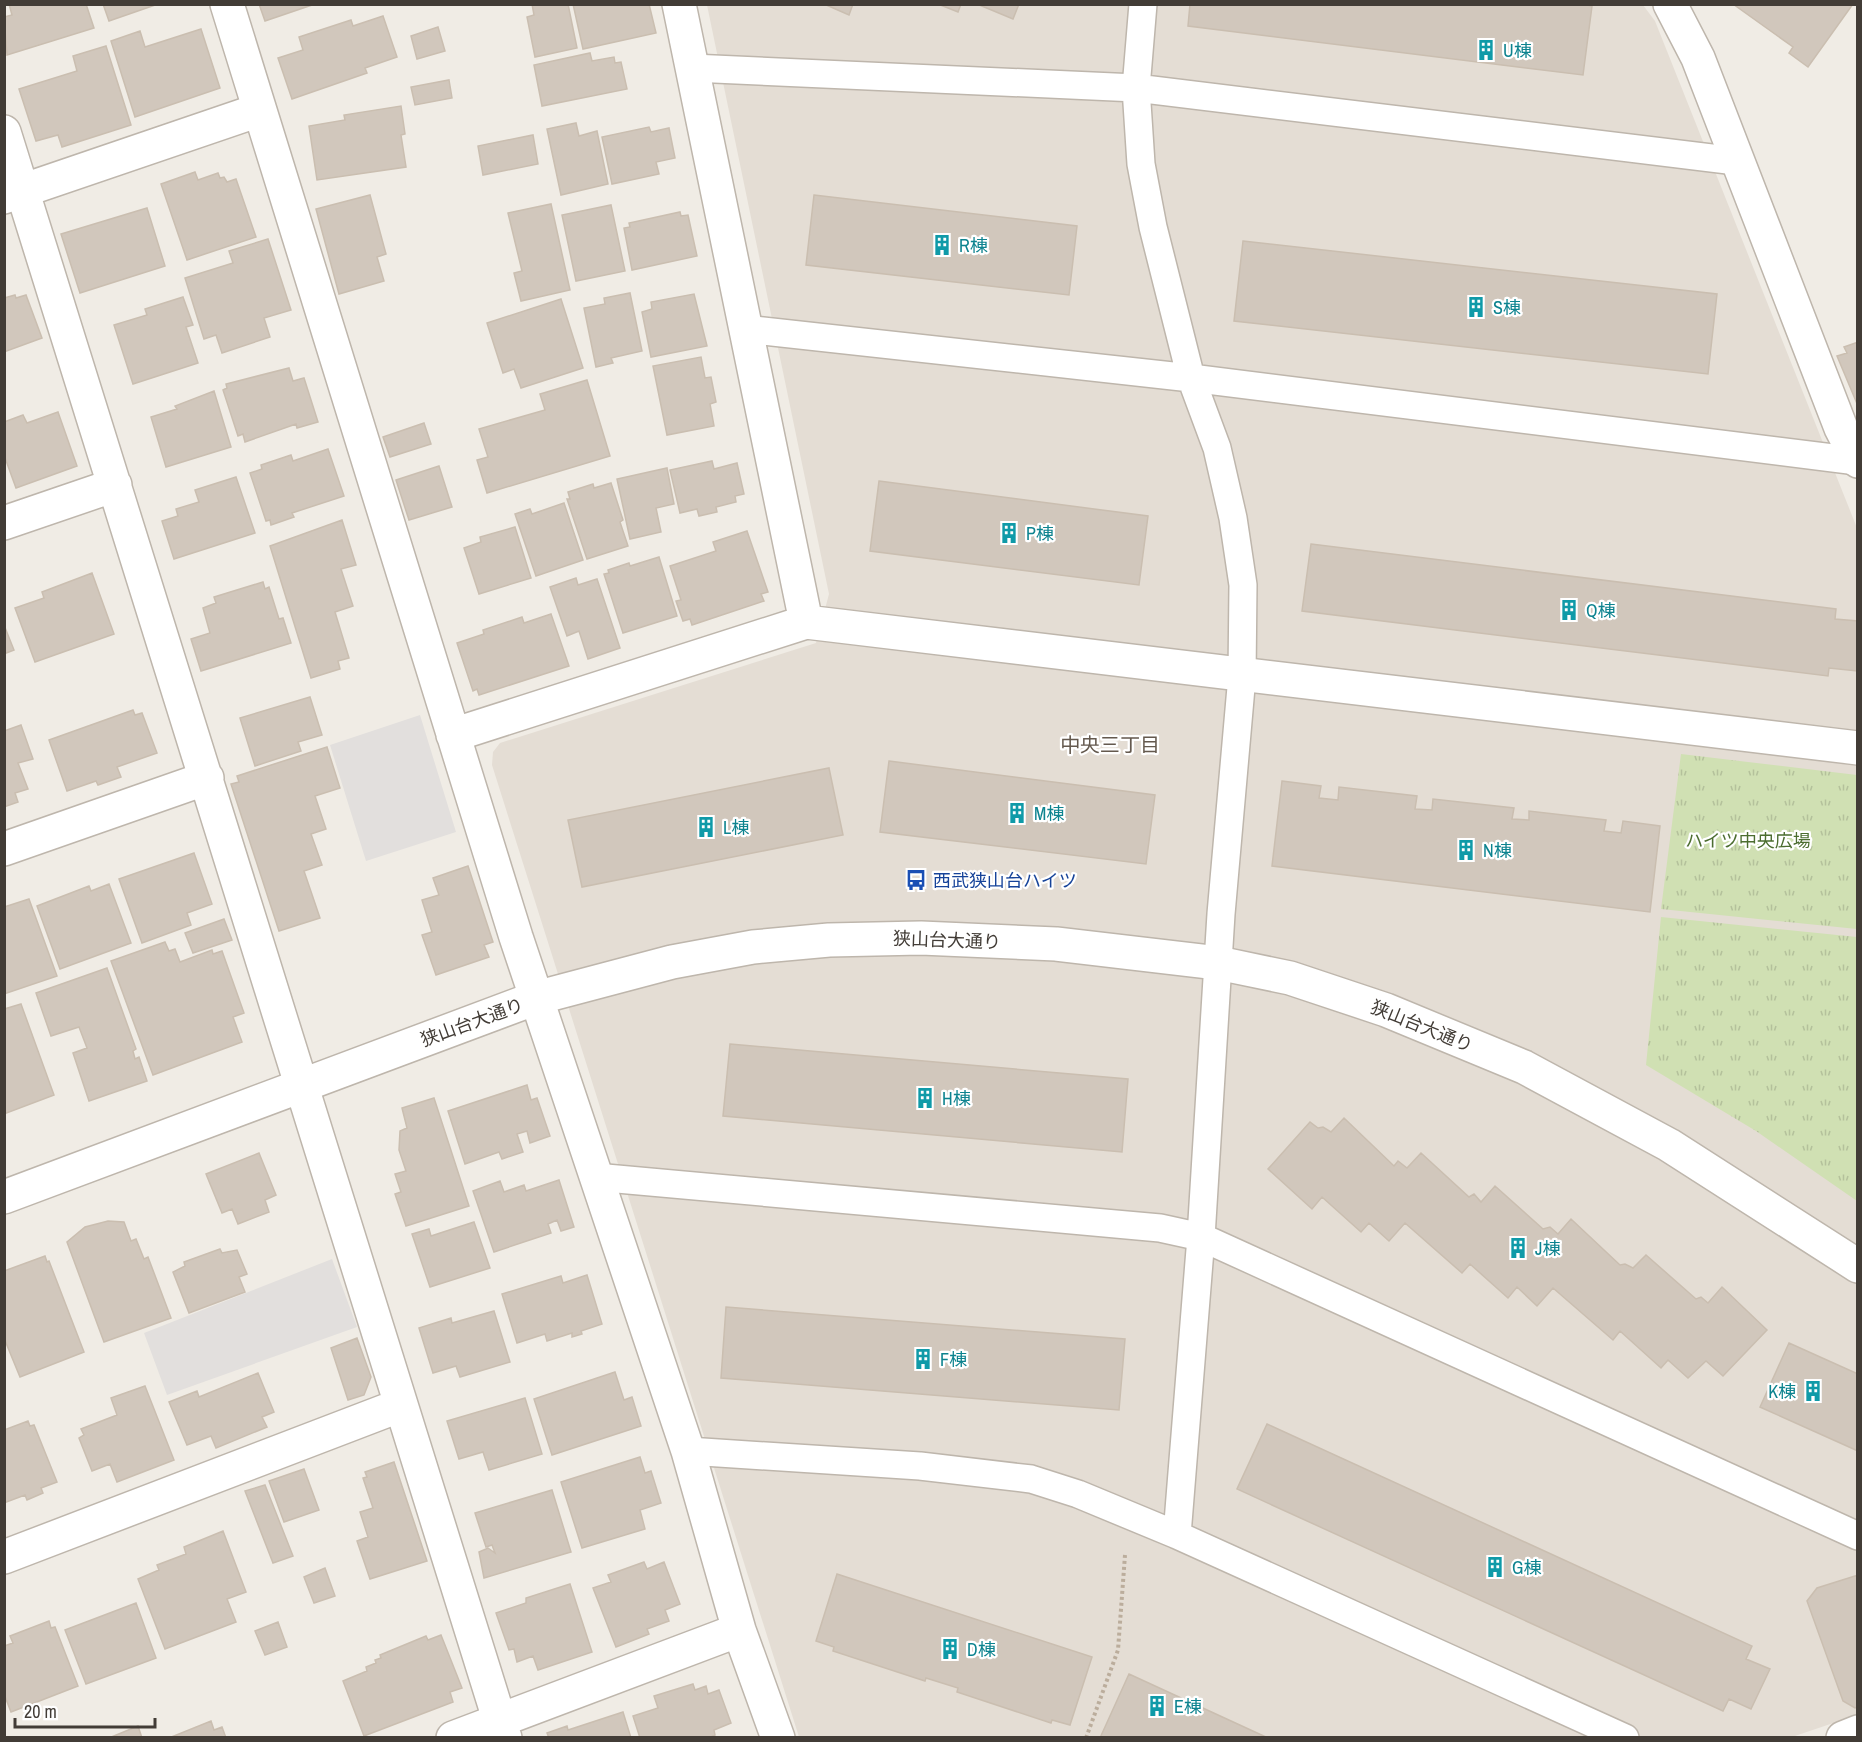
<svg xmlns="http://www.w3.org/2000/svg" width="1862" height="1742" viewBox="0 0 1862 1742" font-family="'Archivo Narrow','Noto Sans JP',sans-serif">
<defs>
<pattern id="grass-tufts" width="24" height="20" patternUnits="userSpaceOnUse" patternTransform="scale(1.5)"><rect width="24" height="20" fill="#d0e0b3"/><path d="M3 7l-1-3M5 7V3M7 7l1-3M15 17l-1-3M17 17v-4M19 17l1-3" fill="none" stroke="#b4c19b"/></pattern>
</defs>
<rect width="100%" height="100%" fill="#f0ece5"/>
<path fill="#e4ddd4" d="M707,5H1643L1655,21L1857,528V1715L1789,1738L799,1737L492,765L493,752L500,743L816,643L829,594Z"/>
<path fill="url(#grass-tufts)" d="M1681,754L1857,775V929L1661,909Z
M1661,917L1857,937V1201L1756,1131L1646,1065Z"/>
<path fill="#e2dfdd" d="M420,715L456,832L366,861L330,745Z
M332,1259L357,1327L167,1395L144,1333Z"/>
<path fill="#d1c7bc" stroke="#cabeb0" stroke-width="1.5" d="M9,4H86L94,28L7,55L4,17L12,15Z
M103,4H158L109,21Z
M259,4H315L265,21Z
M532,4H568L577,48L535,57L527,17L534,15Z
M573,4H649L656,33L583,49Z
M824,4H853L849,15Z
M938,4H961L958,12Z
M977,4H1019L1013,19Z
M1190,4H1582L1592,6L1583,75L1188,26Z
M1733,4H1853L1808,67L1789,53L1793,47Z
M383,16L397,57L365,68L367,73L292,99L278,58L303,50L299,37L351,20L353,26Z
M438,27L445,51L417,59L411,36Z
M201,29L220,88L135,117L111,41L140,31L145,47Z
M106,46L131,125L62,147L58,135L36,141L19,89L77,71L73,56Z
M590,53L592,61L614,57L615,63L621,62L627,89L542,106L534,65Z
M449,80L452,98L415,105L411,87Z
M401,106L405,134L401,135L406,167L317,180L309,126L345,120L344,115Z
M576,123L579,136L597,131L608,184L561,195L547,129Z
M649,127L651,132L669,128L675,158L656,162L659,174L612,184L602,137Z
M533,135L538,164L483,175L478,146Z
M195,172L198,180L218,173L220,178L224,177L227,182L236,179L256,237L187,260L161,184Z
M370,195L386,254L377,257L384,281L339,294L316,209Z
M814,195L1077,226L1069,295L806,265Z
M551,204L570,290L521,301L514,273L522,271L508,213Z
M611,205L625,271L576,281L562,215Z
M147,208L165,266L80,293L61,234Z
M680,212L681,216L688,215L697,256L632,270L624,228L630,227L629,223Z
M268,239L291,310L264,318L270,337L222,353L216,335L204,339L185,278L233,263L229,251Z
M1243,241L1717,294L1708,374L1234,321Z
M630,293L642,351L611,358L613,363L596,367L584,308L605,304L604,298Z
M694,294L707,346L651,357L642,312L652,309L651,302Z
M15,295L16,298L26,295L42,338L4,352V298Z
M183,297L193,325L186,327L198,363L133,384L114,325L147,315L145,309Z
M561,299L583,368L521,388L514,369L503,373L487,323Z
M1858,342V406L1837,356L1847,353L1844,347Z
M701,357L705,378L711,377L716,402L710,404L714,426L667,435L653,366Z
M289,368L293,381L304,378L318,422L297,428L296,424L245,442L243,434L238,436L223,390L227,388L226,384Z
M587,380L610,456L487,493L477,460L488,457L479,429L545,410L540,394Z
M214,391L231,447L166,467L151,417L177,409L175,406Z
M58,412L77,466L16,488L4,455V422L23,415L27,423Z
M424,423L431,444L390,457L383,437Z
M328,449L344,496L292,513L294,517L271,525L270,520L266,521L250,473L262,469L261,465L291,455L293,461Z
M712,461L714,469L737,463L744,494L735,496L736,502L716,507L717,512L699,516L697,509L680,513L670,470Z
M439,466L452,507L409,520L396,480Z
M667,468L674,504L656,508L661,532L630,539L617,479Z
M236,477L255,533L174,559L162,521L178,516L176,509L199,502L195,490Z
M879,481L1148,516L1139,585L870,551Z
M611,483L623,520L620,522L628,546L587,559L567,499H570L568,492L593,484L594,488Z
M564,503L583,560L536,576L515,514L530,509L532,514Z
M342,520L356,565L341,569L353,606L335,612L349,658L338,661L340,669L311,678L270,546Z
M515,527L531,578L479,594L464,548L481,542L480,537Z
M747,531L768,592L761,594L764,601L692,625L690,619L683,621L676,601L681,600L670,566L716,551L713,542Z
M1311,544L1836,609L1835,619L1858,621L1857,671L1829,668L1828,676L1302,611Z
M659,557L677,616L623,633L604,574L609,573L608,570L629,563L630,566Z
M92,573L114,634L35,662L15,608L44,598L42,592Z
M576,578L578,585L597,579L620,648L588,659L579,631L567,636L550,587Z
M263,582L265,589L269,587L279,619L283,618L291,643L201,671L191,639L210,633L203,608L216,603L214,597Z
M551,614L569,666L479,695L477,689L473,691L457,643L484,634L483,630L522,617L524,623Z
M4,625L14,650L4,654Z
M310,697L322,735L298,742L301,751L255,766L240,718Z
M133,710L135,715L142,713L157,753L117,767L121,777L98,785L96,781L67,791L49,740Z
M21,725L33,759L18,763L28,789L15,793L18,802L4,807V731Z
M327,747L340,788L315,796L326,829L311,834L322,865L304,871L320,918L279,931L231,784L239,782L237,776Z
M889,761L1155,795L1146,864L880,832Z
M829,768L843,835L582,887L568,820Z
M1282,781L1321,786L1319,798L1338,800L1339,787L1417,796L1415,809L1432,810L1433,799L1514,808L1512,819L1529,820V811L1606,820L1604,831L1621,833L1623,821L1660,826L1650,912L1272,866Z
M194,853L212,904L187,913L191,925L142,943L119,879Z
M468,866L493,942L484,945L489,957L436,975L422,935L432,932L422,900L439,895L433,878Z
M109,884L131,943L60,969L37,906L89,886L91,891Z
M29,899L57,976L4,994V907Z
M224,919L232,940L193,953L185,933Z
M165,942L169,951L175,949L180,962L212,950L213,954L222,951L244,1013L233,1017L242,1042L153,1075L111,961Z
M107,968L136,1049L133,1051L135,1059L139,1057L147,1081L89,1101L73,1053L87,1048L79,1027L51,1036L36,993Z
M21,1004L54,1095L4,1114V1009Z
M730,1044L1128,1079L1122,1152L723,1116Z
M527,1085L531,1100L537,1098L550,1136L530,1143L527,1131L517,1134L523,1152L502,1159L499,1152L465,1164L448,1111Z
M434,1098L469,1206L406,1226L395,1194L401,1192L395,1174L406,1171L399,1150L400,1131L407,1128L402,1108Z
M1344,1118L1394,1166L1398,1161L1407,1168L1421,1153L1469,1197L1474,1194L1481,1202L1495,1186L1543,1229L1550,1227L1558,1234L1571,1219L1620,1265L1625,1264L1633,1268L1646,1255L1696,1299L1701,1297L1708,1303L1722,1287L1767,1330L1723,1376L1706,1361L1688,1378L1668,1360L1661,1368L1620,1331L1613,1340L1553,1288L1537,1306L1517,1287L1508,1298L1470,1264L1462,1273L1405,1223L1389,1241L1369,1223L1361,1232L1322,1197L1312,1209L1268,1169L1310,1122L1318,1128L1323,1127L1331,1132Z
M259,1153L276,1195L265,1200L269,1212L238,1224L232,1209L222,1213L206,1174Z
M559,1180L574,1227L561,1231L557,1220L548,1224L551,1233L494,1252L473,1191L500,1181L504,1192L524,1185L526,1191Z
M108,1221L124,1222L131,1241L136,1239L144,1259L148,1257L171,1318L104,1342L67,1242L85,1227Z
M474,1222L490,1268L430,1287L412,1234L429,1229L431,1236Z
M220,1249L222,1253L237,1250L247,1274L239,1277L245,1292L189,1313L173,1272L185,1266L184,1262Z
M45,1256L47,1262L49,1261L84,1352L20,1377L4,1338V1271Z
M587,1275L602,1324L581,1331L582,1334L572,1337V1333L547,1341L545,1334L517,1343L502,1294L561,1276L563,1283Z
M726,1307L1125,1339L1119,1410L721,1378Z
M494,1311L510,1362L460,1377L456,1366L433,1373L419,1328L451,1318L452,1323Z
M357,1338L371,1377L364,1395L348,1400L331,1348Z
M1789,1343L1858,1374V1451L1760,1407Z
M615,1372L624,1400L632,1397L641,1426L552,1455L534,1399Z
M258,1373L274,1412L262,1417L267,1427L216,1448L211,1436L187,1445L169,1402L197,1391L199,1397Z
M145,1386L174,1460L117,1482L110,1464L92,1471L79,1438L84,1435L81,1429L117,1415L111,1398Z
M525,1398L542,1454L489,1470L483,1452L459,1459L447,1421Z
M28,1421L30,1426L34,1425L57,1482L41,1488L43,1493L27,1500L25,1495L4,1503V1430Z
M1267,1424L1752,1646L1746,1659L1770,1669L1751,1709L1729,1699L1723,1711L1237,1489Z
M640,1457L645,1473L651,1471L661,1503L640,1510L645,1529L582,1548L561,1482Z
M394,1462L427,1561L370,1579L357,1541L368,1537L360,1512L373,1508L363,1478L367,1477L365,1472Z
M304,1469L319,1510L284,1522L269,1481Z
M265,1485L293,1556L273,1563L245,1491Z
M552,1490L571,1552L484,1578L479,1552L488,1548L495,1553L492,1545L486,1547L475,1513Z
M223,1531L246,1592L227,1599L236,1622L165,1649L138,1579L159,1570L157,1565L186,1554L184,1547Z
M644,1562L647,1569L664,1562L680,1604L665,1610L669,1621L647,1629L649,1634L616,1647L593,1588L611,1582L608,1575Z
M325,1568L335,1596L314,1603L304,1577Z
M837,1574L1092,1657L1070,1725L1052,1720L1051,1723L957,1692L958,1688L926,1678L925,1681L833,1651L834,1647L816,1641Z
M1858,1575V1707L1855,1708L1843,1701L1807,1601L1817,1588Z
M570,1584L592,1652L538,1670L533,1656L517,1662L514,1649L509,1650L496,1613L526,1603V1598Z
M136,1603L156,1658L86,1684L65,1630Z
M49,1621L51,1628L55,1627L78,1686L11,1712L4,1694V1646L13,1643L10,1636Z
M278,1622L287,1647L265,1655L255,1631Z
M441,1635L462,1688L450,1692L453,1702L364,1736L343,1681L367,1671L366,1667L376,1663L375,1660L381,1658L380,1655L426,1636L428,1640Z
M1129,1674L1268,1738H1100Z
M693,1684L695,1690L706,1686L708,1694L719,1690L731,1723L714,1730L715,1735L709,1738H640L633,1716L658,1708L654,1696Z
M623,1712L631,1738H549L547,1733L567,1726L568,1730Z
M211,1721L214,1730L222,1727L226,1738H169Z
M138,1726L142,1738H109Z"/>
<g fill="none" stroke-linecap="round" stroke-linejoin="round">
<defs>
<path id="service" d="M1143,4L1136,88L1141,164L1153,227L1191,378L1217,448L1233,518L1243,585L1242,676L1221,914L1201,1237L1177,1535
M692,68L1136,88L1736,161
M745,329L1191,378L1857,461
M595,1177L1160,1228L1201,1237L1858,1536
M688,1451L920,1466L1031,1479L1078,1494L1177,1535L1625,1738"/>
<path id="minor" d="M227,4L516,937L688,1451L739,1630L778,1738
M679,4L806,622
M1670,4L1698,58L1841,428L1858,461
M4,132L505,1738
M4,197L259,110
M4,523L115,485
M453,735L806,622L1858,748
M4,849L207,778
M4,1557L401,1405
M453,1738L739,1630
M1843,1738L1858,1732"/>
<path id="tertiary" d="M4,1197L536,998L672,962L753,947L829,940L921,938L1056,944L1218,963L1290,978L1386,1010L1524,1067L1669,1145L1858,1266"/>
</defs>
<use href="#service" stroke="#beb6ac" stroke-width="30"/>
<use href="#minor" stroke="#beb6ac" stroke-width="36"/>
<use href="#tertiary" stroke="#beb6ac" stroke-width="36"/>
<path stroke="#bbad9c" stroke-width="4" stroke-dasharray="3 3" stroke-linecap="butt" d="M1086,1738L1118,1650L1125,1555"/>
<use href="#service" stroke="#fff" stroke-width="27"/>
<use href="#minor" stroke="#fff" stroke-width="33"/>
<use href="#tertiary" stroke="#fff" stroke-width="33"/>
</g>
<defs>
<symbol id="building-bare" viewBox="-9 -9 18 18"><path d="M-4-6H4V6H1V3H-1V6H-4ZM-2.5-4.3h1.7v1.8h-1.7ZM.8-4.3h1.7v1.8H.8ZM-2.5-1h1.7V.8h-1.7ZM.8-1h1.7V.8H.8Z" fill="#0f9aa8" stroke="#fff" stroke-width="2.5" paint-order="stroke"/></symbol>
<symbol id="bus-bare" viewBox="-9 -9 18 18"><path d="M-5-6H5V4H4V6H2V4H-2V6H-4V4H-5ZM-3.5-4V0h7V-4ZM-3.5 1.2v1.5H-2V1.2ZM2 1.2v1.5H3.5V1.2Z" fill="#1a4fb4" stroke="#fff" stroke-width="2.5" paint-order="stroke"/></symbol>
</defs>
<g fill-rule="evenodd">
<use href="#building-bare" x="1471" y="35" width="30" height="30"/>
<use href="#building-bare" x="927" y="230" width="30" height="30"/>
<use href="#building-bare" x="1461" y="292" width="30" height="30"/>
<use href="#building-bare" x="994" y="518" width="30" height="30"/>
<use href="#building-bare" x="1554" y="595" width="30" height="30"/>
<use href="#building-bare" x="1002" y="798" width="30" height="30"/>
<use href="#building-bare" x="691" y="812" width="30" height="30"/>
<use href="#building-bare" x="1451" y="835" width="30" height="30"/>
<use href="#bus-bare" x="901" y="865" width="30" height="30"/>
<use href="#building-bare" x="910" y="1083" width="30" height="30"/>
<use href="#building-bare" x="1503" y="1233" width="30" height="30"/>
<use href="#building-bare" x="908" y="1344" width="30" height="30"/>
<use href="#building-bare" x="1798" y="1376" width="30" height="30"/>
<use href="#building-bare" x="1480" y="1552" width="30" height="30"/>
<use href="#building-bare" x="935" y="1634" width="30" height="30"/>
<use href="#building-bare" x="1142" y="1691" width="30" height="30"/>
</g>
<g text-anchor="middle" dominant-baseline="central" stroke-width="4.5" stroke-linejoin="round" paint-order="stroke">
<g font-size="18" fill="#0d838f" stroke="#fff" text-anchor="start">
<text x="1503" y="50">U棟</text>
<text x="959" y="245">R棟</text>
<text x="1493" y="307">S棟</text>
<text x="1026" y="533">P棟</text>
<text x="1586" y="610">Q棟</text>
<text x="1034" y="813">M棟</text>
<text x="723" y="827">L棟</text>
<text x="1483" y="850">N棟</text>
<text x="942" y="1098">H棟</text>
<text x="1535" y="1248">J棟</text>
<text x="940" y="1359">F棟</text>
<text x="1796" y="1391" text-anchor="end">K棟</text>
<text x="1512" y="1567">G棟</text>
<text x="967" y="1649">D棟</text>
<text x="1174" y="1706">E棟</text>
</g>
<g font-size="18" fill="#4c6d30" stroke="#fff">
<text x="1748" y="840">ハイツ中央広場</text>
</g>
<g font-size="18" fill="#164399" stroke="#fff" text-anchor="start">
<text x="933" y="880">西武狭山台ハイツ</text>
</g>
<g font-size="18" fill="#423c36" stroke="#fff">
<text transform="translate(947 940) rotate(2)">狭山台大通り</text>
<text transform="translate(472 1022) rotate(-20)">狭山台大通り</text>
<text transform="translate(1422 1026) rotate(22)">狭山台大通り</text>
</g>
<g font-size="20" fill="#64594e" stroke="#fff">
<text x="1110" y="744">中央三丁目</text>
</g>
</g>
<rect width="1862" height="1742" fill="none" stroke="#423c36" stroke-width="12"/>
<path d="M15 1718v9h140v-9" fill="none" stroke="#423c36" stroke-width="3"/>
<text x="24" y="1718" font-size="18" fill="#423c36" stroke="#ffffff" stroke-width="4.5" paint-order="stroke">20 m</text>
</svg>
